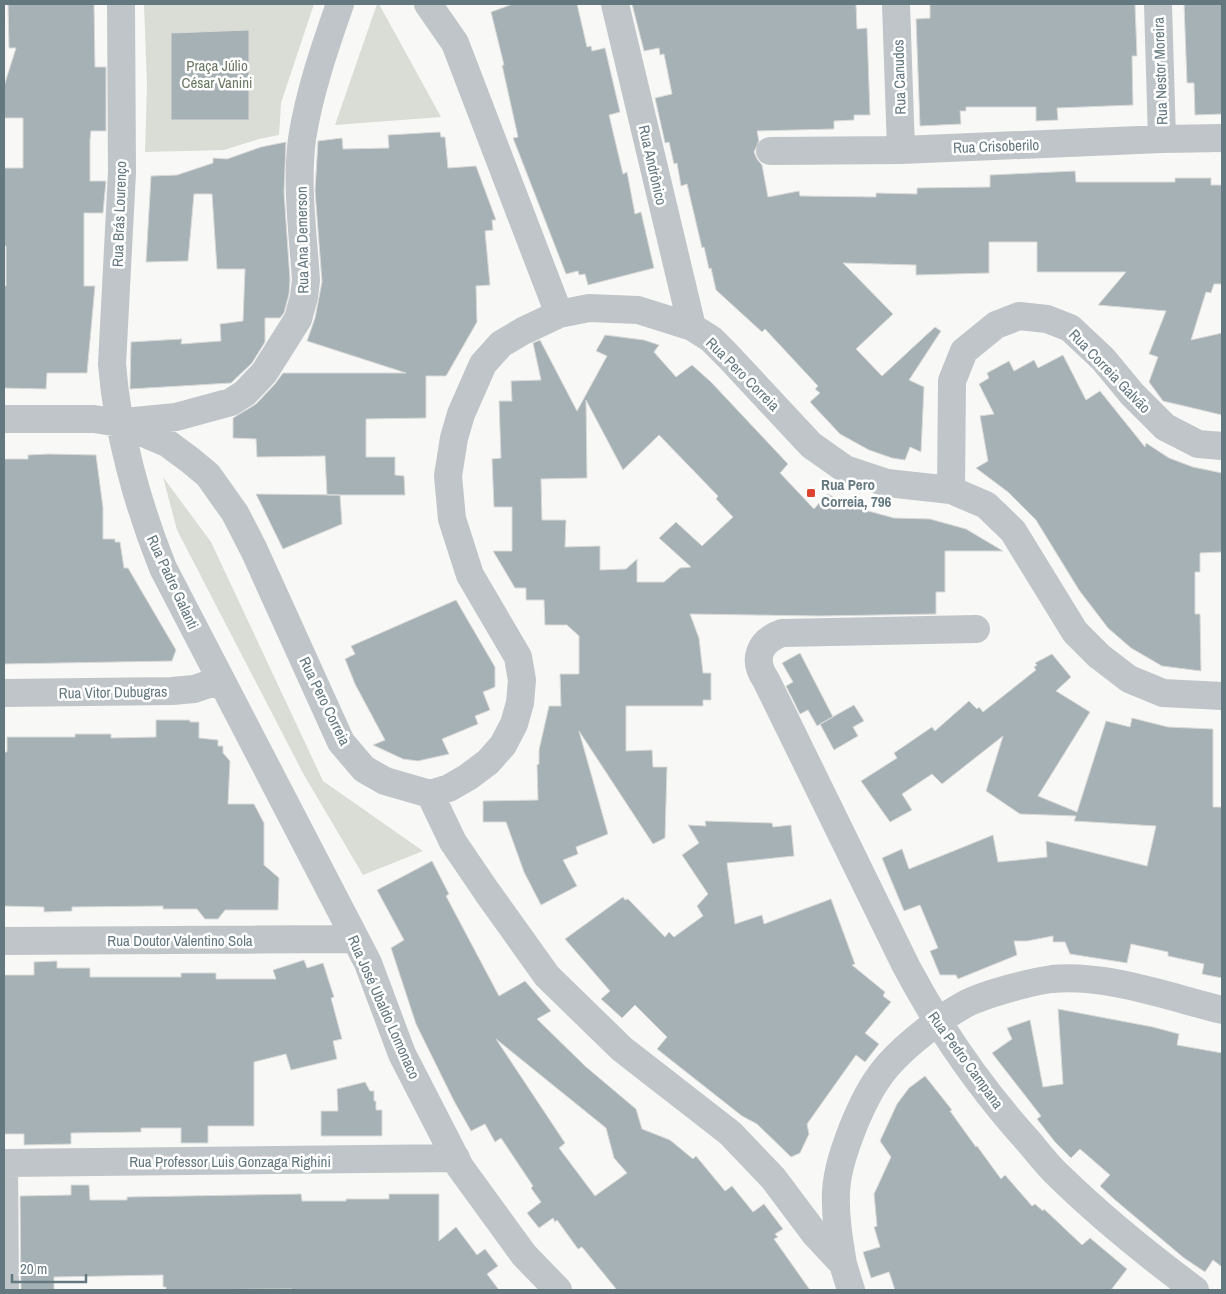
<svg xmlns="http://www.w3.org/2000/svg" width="1226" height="1294" viewBox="0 0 1226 1294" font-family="'Archivo Narrow',sans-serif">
<rect width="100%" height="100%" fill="#f8f8f6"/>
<path fill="#d9ddd5" d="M144,4H314L281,103L279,135L259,139L224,150L145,152L147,86Z
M377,4H379L441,117L335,125Z
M163,477L211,542L323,781L423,851L363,875L304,775L177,530Z"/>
<path fill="#a6b1b5" stroke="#dadad8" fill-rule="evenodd" d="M8,4H94L95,67H106V131H91L90,140V181H106L103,213H84V286H95L87,373H47L46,389L4,388V286H6V246H4V168H23V118H4V86L16,48H9Z
M513,4H577L587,47L591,46L592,51L605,48L620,112L609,115L623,174L627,172L635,214L641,212L654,268L588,285L585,274L579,275L578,271L566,274L513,138L518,137L502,65H504L491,12Z
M632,4H856L857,29L867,28L870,115H854V120L834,121V129L757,131L759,141L754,152L757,159L762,165L768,197L799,191L800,196L876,197V193L917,194V188L990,187V175L1075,171L1076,182H1175V178H1211V185H1222V284H1214L1211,293L1206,292L1191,340L1222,333V415L1163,401L1149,382L1158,357L1149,354L1166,311L1098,305L1126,272H1037V242H989V273L916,275V265L843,263L893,314L856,349L882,376L935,327L941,331L909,380L924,387L921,452L910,447L905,460L892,458L869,450L840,434L810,402L820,393L815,389L818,386L765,329L762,332L716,290L711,268L709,269L704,247L702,248L687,184L681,186L677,163L674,164L669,142L665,143L655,98L672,94L664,54L660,55L659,48L644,51Z
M930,4H1135L1137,56H1132L1133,105L1057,108L1058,120L1036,121V107H966V111H960L961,124L920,126L916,19L930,18Z
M1184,4H1222V114L1195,115L1194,83H1187Z
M249,30V120H171V33Z
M440,132L441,137H445L448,168L476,166L496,220H492L493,230L485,231L490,285L476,286L477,322L446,376H426V418L366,419V457H395V475L404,476L405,495H327L325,456L257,457L256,439L233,438V418L256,404L275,384L283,373H406L307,341L315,318L322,282L315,191L318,141L342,138L343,149L389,148L388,135Z
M286,142L284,192L290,280L289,294L284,313L280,318H265V342L252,363L231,383L130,389L131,342L182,339L181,344L221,341L220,324L243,321L245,269H217L212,194H194L188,261L146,262L151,176L177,175L213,163V158L227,159L261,147Z
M605,335L644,340L659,345L654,352L676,377L692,365L711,382L788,464L780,473L814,509L827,494L861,509L894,518L930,519L966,529L1003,551H945V592H936V614L819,616L690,614L699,638L703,673H711V700H703V706H626V751L652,750L653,767H667L665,838L653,844L579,731L608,834L576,847L578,854L563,860L577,886L541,905L524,872L506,822H483V801L538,800L537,765L539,764V750L549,706H561L560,674H579V636L567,625H545L544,600H526V588H515L493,551H512V507H494L492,459L501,458L499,401H512L511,381L541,380L533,343L540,340L577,411L607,356L596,351ZM586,400L623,470L659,435L718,496L716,499L733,517L702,546L676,522L659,538L691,567L680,568L664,582H637V559L626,569L600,570V546L565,547L566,520H542L541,479L587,478Z
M1063,355L1086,400L1100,391L1145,447L1146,443L1169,458L1193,467L1222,473V552L1200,553V572H1195V614H1200L1201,671L1162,666L1131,648L1108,628L1079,590L1036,520L1008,492L976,468L988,461L980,416L994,414L979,384L989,378L987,373L1009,361L1014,371L1034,360L1038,368Z
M49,454L96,455L103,508V539H115V542H120L124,568H128L176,650L172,661L4,664V459H28V455Z
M256,494L340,495L342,524L283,549Z
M456,600L495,667V687L483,692L490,710L475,716L478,724L442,739L449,754L418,761L403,759L373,745L385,740L355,684L345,659L355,654L351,646Z
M800,653L833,717L817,726L808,710L800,714L786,686L793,682L782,663Z
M1052,654L1071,677L1056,691L1090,712L1038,796L1077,812L1106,721L1130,727L1132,718L1168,727L1213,729V807H1222V978L1202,974L1204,964L1168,956V952L1131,944L1127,963L1070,954L1065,942H1053V936L1027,941H1014L1017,955L958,979L956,975H940L930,951L938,948L920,905L904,911L882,858L902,849L909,869L993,835L998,862L1047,857L1046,841L1147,866L1156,826L1074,821L1076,816L1020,814L986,791L1003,736L942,784L932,774L902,794L912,810L890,822L861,781L897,758L894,753L932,727L935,731L969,701L977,709L979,707L983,712L1036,670L1034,667L1037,665L1035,663Z
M854,705L864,721L853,727L858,736L834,750L820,724Z
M156,720H190V722H199V738L218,740V746H223V753L230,761L228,804H254L264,823V865L279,878L278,910H225L218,919H205L197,909H163V906L72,907V911L44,912V907L4,906V752H7V737H75V734H111V738L156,737Z
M705,821L772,823L773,827L791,825L794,856L727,863L735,924L762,915L764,924L831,899L855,964L852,965L885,992L883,996L891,1002L865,1033L879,1044L865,1062L856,1055L807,1124L809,1134L800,1153L791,1157L757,1124L742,1116L657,1049L667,1037L635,1005L622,1018L601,999L610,991L565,939L623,897L625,900L628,899L665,937L669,932L674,937L703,916L697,906L708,894L682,855L699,843L688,825L706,826Z
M432,861L449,894L446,896L499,996L525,981L551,1011L537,1019L585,1066L636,1109L642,1129L670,1140L693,1159L696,1156L725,1191L732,1186L753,1212L764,1204L783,1229L775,1234L778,1237L774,1239L810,1290H617L582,1247L578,1249L557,1220L555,1222L553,1218L539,1228L527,1213L541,1202L531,1188L533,1186L501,1138L495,1142L485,1124L471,1131L454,1101L416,1024L391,948L404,940L377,890ZM496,1039L606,1128L614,1158L627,1173L595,1196L559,1148L565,1143Z
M304,960L307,968L323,963L334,997L331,998L342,1039L333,1041L337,1059L291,1070L286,1054L254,1062V1126H208V1143H181V1128H141V1132L71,1133V1144L24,1145V1134H4V975H34V962L57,961V968H90V977H181V973H216V979H276L273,970Z
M1058,1009L1153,1027L1179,1034L1177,1045L1222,1053V1267L1213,1260L1205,1272L1184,1258L1114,1199L1100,1186L1110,1175L1080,1149L1071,1158L1055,1142L1037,1119L1041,1116L992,1053L1012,1039L1007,1028L1030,1020L1043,1087L1063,1084Z
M925,1076L952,1110L950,1111L976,1147L977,1146L1001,1179L1005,1175L1032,1206L1035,1204L1043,1211L1044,1209L1082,1245L1090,1238L1127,1269L1111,1290H895L889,1272L871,1278L863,1252L880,1247L874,1227L877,1226L874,1194L891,1157L880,1141L897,1104L909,1088Z
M365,1082L370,1091H374V1101H376V1110H382V1136H321V1111H338L337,1089Z
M71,1185H89L90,1200H127V1197L301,1194L302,1201H346V1199H389V1194H439V1241L456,1227L477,1255L485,1249L498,1266L487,1274L499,1290H292V1289L166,1290V1287H163V1275L54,1277V1290H21L20,1196L71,1195Z"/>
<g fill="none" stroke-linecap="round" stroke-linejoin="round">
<path stroke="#bfc5c8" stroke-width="28" d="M121,4L122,172L112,364C117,431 138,506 163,568L368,963L402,1054L460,1167L524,1255L558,1290
M428,4L455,43L559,314
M615,4L692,327
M896,4L901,150
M1158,4L1162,139
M770,151L901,150L1162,139L1222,138
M4,419H94L120,423L167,443L190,460L208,475L235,513L254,550L341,742L364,769L385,781L430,794L449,788L468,777L488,762L503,745L514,724L520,703L522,680L518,657L470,575L452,519L448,476L454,438L461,414L483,364L501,344L523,331L559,314L589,308L638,310L692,327L711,339L728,356L811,445L845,469L887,483L951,490L986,505L1013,531L1075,632L1099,656L1129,679L1163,693L1222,696
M124,422L176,417L231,402L245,393L264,373L298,319L304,297L306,280C303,234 296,185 302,139C309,93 325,47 340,4
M951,490L952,381L964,351L996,325L1019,316L1047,319L1070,328L1103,359L1132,394L1165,427L1198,444L1222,446
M976,629L782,633C759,641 752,660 766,680L906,966C940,1030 980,1088 1029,1142C1039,1154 1048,1166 1059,1176C1101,1217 1148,1255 1195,1290
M4,693L172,691L194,689L221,680
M430,794L453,842L487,892L547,976L622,1049L730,1133L773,1178L815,1234L843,1264L851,1290
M4,941L355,939
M4,1163L456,1158
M4,1163L5,1290
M843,1264C839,1240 835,1216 836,1192C837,1170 845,1148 853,1127C860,1110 868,1092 879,1077C895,1053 937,1020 962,1006C980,995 1030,982 1052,979C1107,974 1169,997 1222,1010"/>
</g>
<rect fill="#df422f" stroke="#fff" stroke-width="2" x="806" y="488" width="10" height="10" rx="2.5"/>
<g text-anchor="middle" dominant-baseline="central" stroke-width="5" stroke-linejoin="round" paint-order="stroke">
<g font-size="15" fill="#697863" stroke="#fff">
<text x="217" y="65">Praça Júlio<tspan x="217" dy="17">César Vanini</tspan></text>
</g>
<g font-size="15" fill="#647880" stroke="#fff">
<text transform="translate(1160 71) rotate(-92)">Rua Nestor Moreira</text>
<text transform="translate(899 77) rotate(-92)">Rua Canudos</text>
<text transform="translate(996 146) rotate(-2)">Rua Crisoberilo</text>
<text transform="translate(653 165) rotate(77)">Rua Andrônico</text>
<text transform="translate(119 214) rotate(-88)">Rua Brás Lourenço</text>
<text transform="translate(302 240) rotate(-91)">Rua Ana Demerson</text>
<text transform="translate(1110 371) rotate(46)">Rua Correia Galvão</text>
<text transform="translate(743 374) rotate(45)">Rua Pero Correia</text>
<text transform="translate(173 582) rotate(65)">Rua Padre Galanti</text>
<text transform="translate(113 692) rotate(-1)">Rua Vitor Dubugras</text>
<text transform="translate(325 701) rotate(64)">Rua Pero Correia</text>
<text x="180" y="940">Rua Doutor Valentino Sola</text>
<text transform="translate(384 1007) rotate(66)">Rua José Ubaldo Lomonaco</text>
<text transform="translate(966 1060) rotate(54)">Rua Pedro Campana</text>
<text x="230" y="1161">Rua Professor Luis Gonzaga Righini</text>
</g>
<g font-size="15" font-weight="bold" fill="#647880" stroke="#fff" text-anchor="start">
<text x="821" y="484">Rua Pero<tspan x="821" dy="17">Correia, 796</tspan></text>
</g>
</g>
<rect width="1226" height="1294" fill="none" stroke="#647880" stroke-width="10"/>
<path d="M12 1274v8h74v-8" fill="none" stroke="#647880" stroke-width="2.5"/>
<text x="20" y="1274" font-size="15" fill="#647880" stroke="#ffffff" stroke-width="4" paint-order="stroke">20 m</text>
</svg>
